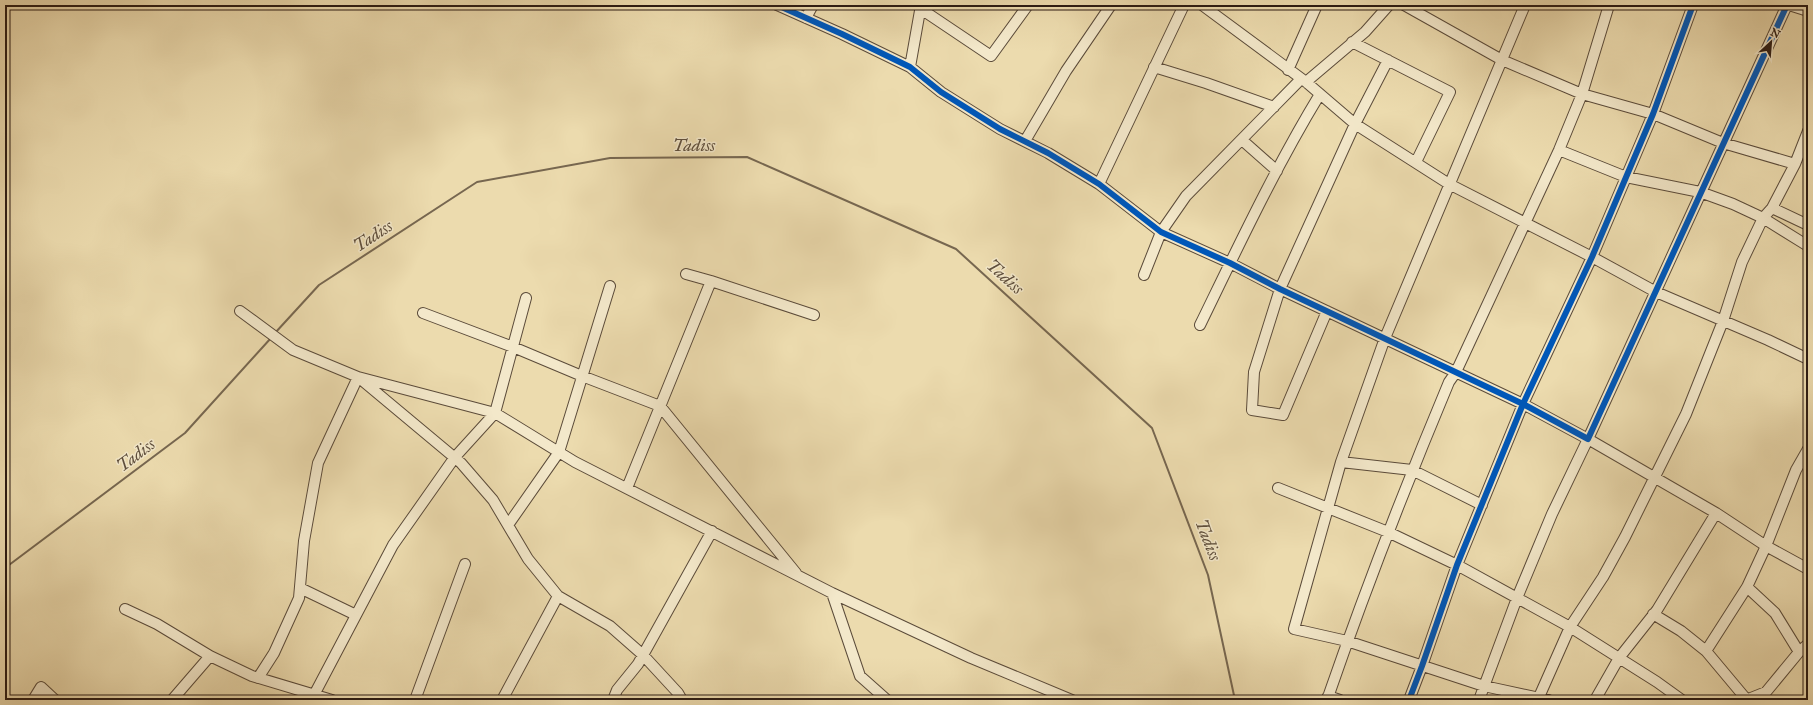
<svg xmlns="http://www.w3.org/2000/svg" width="1813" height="705" viewBox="0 0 1813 705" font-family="'IM FELL Great Primer',serif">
<rect width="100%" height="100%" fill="#ecdbae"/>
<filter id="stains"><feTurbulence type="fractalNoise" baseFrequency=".005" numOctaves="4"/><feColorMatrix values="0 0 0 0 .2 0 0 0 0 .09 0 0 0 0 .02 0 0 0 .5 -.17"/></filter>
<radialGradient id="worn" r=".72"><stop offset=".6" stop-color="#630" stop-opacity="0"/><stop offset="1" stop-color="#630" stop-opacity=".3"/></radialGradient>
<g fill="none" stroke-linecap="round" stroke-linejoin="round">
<path stroke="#776750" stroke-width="2" d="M275,333L319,285L477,182L610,158L747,157L956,249L1152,428L1208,575L1235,700
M5,568L185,433L271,338"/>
<defs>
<path id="minor" d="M777,5L842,34L910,67L941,92L1000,129L1048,153L1099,184L1161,232L1230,263L1280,289L1523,404L1457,565L1422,666L1409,700
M1202,5L1306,82L1355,124L1449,184L1592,257L1656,292L1768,340L1808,359
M1404,5L1502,60L1582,94L1653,114L1723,143L1795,164
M1525,5L1385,338L1341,462L1294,629L1347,641L1484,686L1549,700
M1693,5L1653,114L1592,257L1523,404L1588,439L1787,5
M1789,5L1808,11
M921,9L991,56L1028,5
M806,18L813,5
M1352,42L1450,92L1416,162
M910,67L921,5
M1154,67L1206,83L1274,107
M1288,70L1317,5
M1306,82L1365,32L1389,5
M1242,140L1277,171
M1025,141L1066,71L1111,5
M1559,150L1626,177L1700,192L1733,204L1763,218L1808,246
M1099,184L1184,5
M1772,208L1808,225
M686,274L711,281L814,315
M1144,275L1161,232L1186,196L1301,79
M240,311L293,350L358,377L495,413L575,462L832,593L971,658L1072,700
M1327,311L1283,415L1252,410L1254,372L1280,289L1355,124L1388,60
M423,313L513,347L582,376L660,406L796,573
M1200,325C1238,247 1275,168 1320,94
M1341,462L1412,470L1482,505
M627,488L711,281
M1278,488L1388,532L1457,565L1570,627L1657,682L1682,700
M508,525L559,452L610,286
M1747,587L1775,613L1799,652
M300,588L356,615
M832,593L860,676L887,700
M125,609L157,624L210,656L252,676L332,700
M1653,614L1681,631L1706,651L1747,700
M1706,651L1747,587L1766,546L1796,470L1808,449
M258,678L274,653L299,598L304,541L318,463L358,377L461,463L493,500L528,559L558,596L610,626L643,655L678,693L682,700
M314,695L393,545L455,457L495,413L526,298
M1328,696L1340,700
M1539,697L1570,627L1603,577L1625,537L1686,414L1723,321L1742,262L1763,218L1772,208L1795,164L1808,131
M33,700L41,687L55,700
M172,700L210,656
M415,700L465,564
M502,700L558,596
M613,700L617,690L638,664L712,531
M1327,700C1364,593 1405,487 1449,382L1456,372L1559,150L1582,94L1609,5
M1479,700L1517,598L1552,514L1588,439L1716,513L1766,546L1808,569
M1595,700L1619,658L1657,610L1716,513
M1746,700L1766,692L1799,652L1808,644"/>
</defs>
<use href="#minor" stroke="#5b4b3a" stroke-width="12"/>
<use href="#minor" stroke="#f3e8ca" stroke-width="10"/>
<defs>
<path id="cycleway" d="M777,5L842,34L910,67L941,92L1000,129L1048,153L1099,184L1161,232L1230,263L1280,289L1523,404L1457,565L1422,666L1409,700
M1693,5L1653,114L1592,257L1523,404L1588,439L1787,5"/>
</defs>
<use href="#cycleway" stroke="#f3e8ca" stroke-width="8"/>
<use href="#cycleway" stroke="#0057b8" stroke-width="6"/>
</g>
<g text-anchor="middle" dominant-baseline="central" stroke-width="3" stroke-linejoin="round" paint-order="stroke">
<g font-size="17" font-style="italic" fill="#5e4e3c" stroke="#f3e8ca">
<text x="694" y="145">Tadiss</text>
<text transform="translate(373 236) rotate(-33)">Tadiss</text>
<text transform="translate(1005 277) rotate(42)">Tadiss</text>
<text transform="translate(136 455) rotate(-37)">Tadiss</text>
<text transform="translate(1208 540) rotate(69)">Tadiss</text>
</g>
</g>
<rect width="1813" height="705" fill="none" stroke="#ecdbae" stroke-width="20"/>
<rect x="6" y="6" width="1801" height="693" fill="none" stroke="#2b1b13" stroke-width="2"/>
<rect x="10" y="10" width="1793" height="685" fill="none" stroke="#2b1b13"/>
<g transform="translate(1771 42) rotate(26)" stroke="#f3e8ca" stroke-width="3" paint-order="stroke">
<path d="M0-3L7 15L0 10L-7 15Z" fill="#2b1b13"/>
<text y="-6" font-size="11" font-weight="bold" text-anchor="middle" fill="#2b1b13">N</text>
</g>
<rect width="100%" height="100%" filter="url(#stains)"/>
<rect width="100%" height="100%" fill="url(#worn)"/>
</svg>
